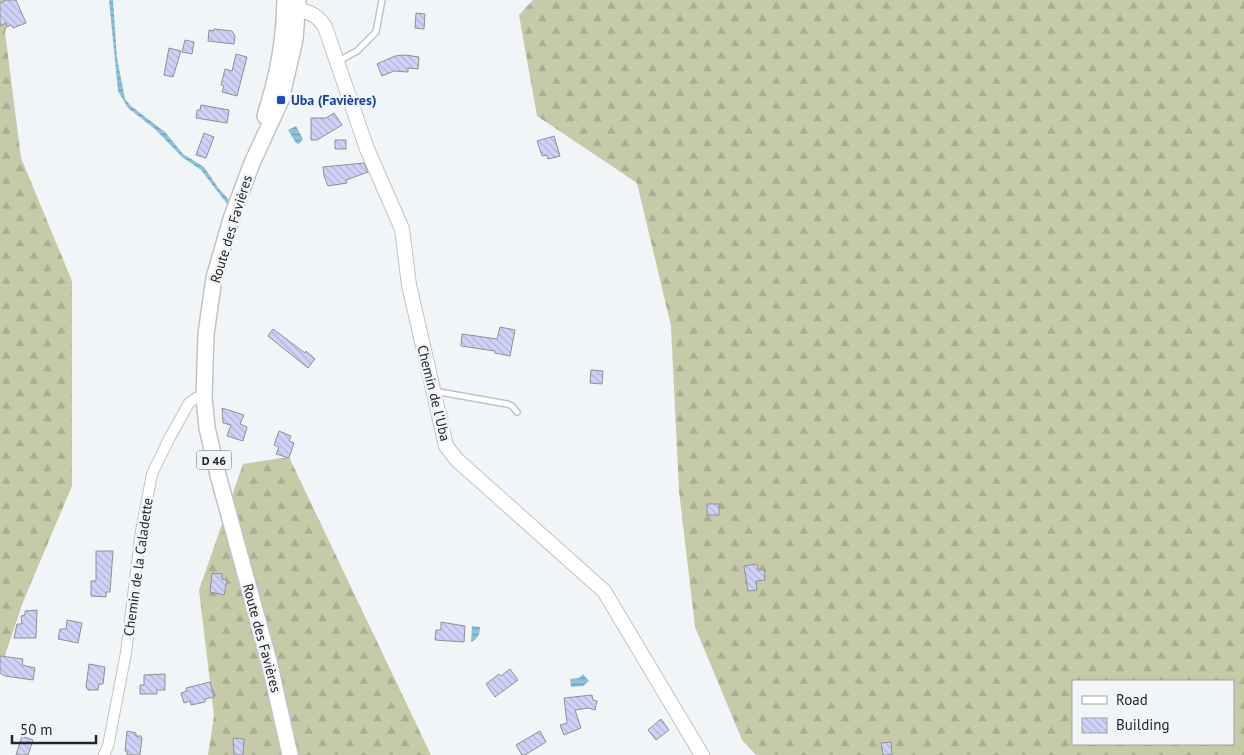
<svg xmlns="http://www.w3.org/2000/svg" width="1244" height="755" viewBox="0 0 1244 755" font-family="'PT Sans',sans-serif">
<defs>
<pattern id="forest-firs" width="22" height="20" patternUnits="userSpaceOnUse" patternTransform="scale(1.25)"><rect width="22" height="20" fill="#c6caa9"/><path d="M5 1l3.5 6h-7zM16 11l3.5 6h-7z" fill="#aaad91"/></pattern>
<pattern id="water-rules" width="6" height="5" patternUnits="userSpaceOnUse" patternTransform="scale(1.25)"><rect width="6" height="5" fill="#8dc1da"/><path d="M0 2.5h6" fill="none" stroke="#739db1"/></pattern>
<pattern id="building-back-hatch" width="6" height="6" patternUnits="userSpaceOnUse" patternTransform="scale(1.25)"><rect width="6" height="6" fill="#cfd2f8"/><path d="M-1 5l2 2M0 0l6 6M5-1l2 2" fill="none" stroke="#b2b4d4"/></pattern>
</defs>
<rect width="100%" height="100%" fill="#f2f5f8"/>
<path fill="url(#forest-firs)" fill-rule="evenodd" d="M0,0H16L5,32L21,158L72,281V486L23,602L0,670Z
M533,0H1244V755H756L742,740L695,627L679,491L671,326L637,183L537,116L519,15ZM1073,681H1233V744H1073Z
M289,457L431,755H208L214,716L199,590L243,464Z"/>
<path fill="url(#water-rules)" d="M109,0H113L117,58L125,99L131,106L165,132L183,154L204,167L219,189L233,204L231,209L201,170L182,157L155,129L128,108L118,91Z
M296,126L303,139L299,144L296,143L288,130Z
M472,626L480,627C480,634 478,639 471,642Z
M583,674L589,681L583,686L571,687L570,679L579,678Z"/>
<path fill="url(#building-back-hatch)" stroke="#8f9093" d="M6,0H16L26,23L13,28L11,25L7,27L6,23L0,26V3Z
M416,13L425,14L424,29L415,28Z
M214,29L232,31L235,36L234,44L208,41L209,30L214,31Z
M185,40L194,42L192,54L182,52Z
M169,48L181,51L173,77L164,75Z
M236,54L247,57L237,96L222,92L224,86L221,85L225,69L232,71Z
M405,55L419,57L418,69L408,68V72L394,71L382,76L377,64L395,56Z
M201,105L229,110L227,123L196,118L197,110H200Z
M334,113L342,125L317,140H311V118H326Z
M204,133L214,137L206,158L196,155Z
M554,136L560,156L548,159L547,155L542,156L537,141Z
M335,140H346V149H335Z
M364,163L368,172L346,180L347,183L328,186L324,176L323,167Z
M500,327L515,330L510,356L495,353V351L461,346L462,334L497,339Z
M273,329L305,353L306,351L315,359L308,368L268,336Z
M591,370L603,371L602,384L590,383Z
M222,408L244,415L240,424L247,427L243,441L227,436L231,425L223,423Z
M279,431L291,436L289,441L294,443L289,458L276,454L279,447L274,445Z
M707,504H719V515H707Z
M96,551H113L110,592H106V597L91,596V581H96Z
M757,564L758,570H764L765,580L756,581L757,590L748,591L744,566Z
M212,573L222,574V579L227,580L224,595L210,592Z
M37,610L36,638H14L17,624H22L21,616L25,615V611Z
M67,620L82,623L78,643L58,639L60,629H66Z
M441,622L465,626L464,642L435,640L436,630H441Z
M0,656L23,659L22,665L35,668L33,680L5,676L0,673Z
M89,664L105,667L103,684H99L98,690H88L86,687Z
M510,669L518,680L495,697L486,684L499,674L501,676Z
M165,674V690H157V694H140V685H144V675Z
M210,682L214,697L205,699V702L191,705L190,701L184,703L181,693L187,691L186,688Z
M592,695L593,700L597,701L595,710L588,708L575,710L581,728L564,735L560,725L567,723L564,698Z
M661,719L669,730L656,740L648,730Z
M127,731L136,733V736H141V738H142L140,755H127V751H125Z
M540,731L546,742L525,755H522L516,745Z
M22,736L33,740L28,755H16Z
M233,738L244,739L243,755H234Z
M891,742L892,755H883L881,743Z"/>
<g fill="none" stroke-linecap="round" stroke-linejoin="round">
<defs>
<path id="lane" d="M337,62L357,51L376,32L382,0
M434,391L507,404L512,406L517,412"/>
<path id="street" d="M104,755L108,746L126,653L141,531L152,474L169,439L189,403L196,398L204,397"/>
<path id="secondary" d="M287,9C304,10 316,12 325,27L367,149L402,229L409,285L446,446L457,460L604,591L702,755"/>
<path id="primary" d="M265,116C278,74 284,44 285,0
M290,755L269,661L218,475L207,428L204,397L206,334L214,278L231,219L252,163L281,100L295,39L298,0"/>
</defs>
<use href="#lane" stroke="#c0c3c6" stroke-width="8"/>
<use href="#street" stroke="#c0c3c6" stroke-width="12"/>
<use href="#secondary" stroke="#c0c3c6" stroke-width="16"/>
<use href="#primary" stroke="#c0c3c6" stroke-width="18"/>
<use href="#lane" stroke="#fff" stroke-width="5"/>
<use href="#street" stroke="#fff" stroke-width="10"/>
<use href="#secondary" stroke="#fff" stroke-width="14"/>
<use href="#primary" stroke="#fff" stroke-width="15"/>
</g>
<rect fill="#1a4fb4" stroke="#f2f5f8" stroke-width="2" x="276" y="95" width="10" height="10" rx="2.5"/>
<g text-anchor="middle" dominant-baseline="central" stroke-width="5" stroke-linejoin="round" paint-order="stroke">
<rect fill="#f2f5f8" stroke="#626365" stroke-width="1" x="196.5" y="450.5" width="35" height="19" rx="4"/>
<g font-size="12" font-weight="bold" fill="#242526">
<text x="214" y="460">D 46</text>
</g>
<g font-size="14" font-weight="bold" fill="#164399" stroke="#f2f5f8" text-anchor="start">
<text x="291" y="100">Uba (Favières)</text>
</g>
<g font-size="14" fill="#242526" stroke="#f2f5f8">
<text transform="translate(231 229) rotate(-73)">Route des Favières</text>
<text transform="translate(434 393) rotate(76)">Chemin de l'Uba</text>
<text transform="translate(138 567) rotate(-82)">Chemin de la Caladette</text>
<text transform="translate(262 638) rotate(75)">Route des Favières</text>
</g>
</g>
<rect x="1072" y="680" width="162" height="65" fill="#f2f5f8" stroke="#a0a2a4"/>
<rect x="1082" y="696" width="25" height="8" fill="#ffffff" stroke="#a0a2a4"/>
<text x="1116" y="705" font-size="15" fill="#242526">Road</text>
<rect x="1082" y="718" width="25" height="15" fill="url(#building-back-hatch)" stroke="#a0a2a4"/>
<text x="1116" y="730" font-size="15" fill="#242526">Building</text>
<path d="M12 735v8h84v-8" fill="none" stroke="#242526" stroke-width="2.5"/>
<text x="20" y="735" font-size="15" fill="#242526" stroke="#f2f5f8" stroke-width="4" paint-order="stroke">50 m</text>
</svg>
